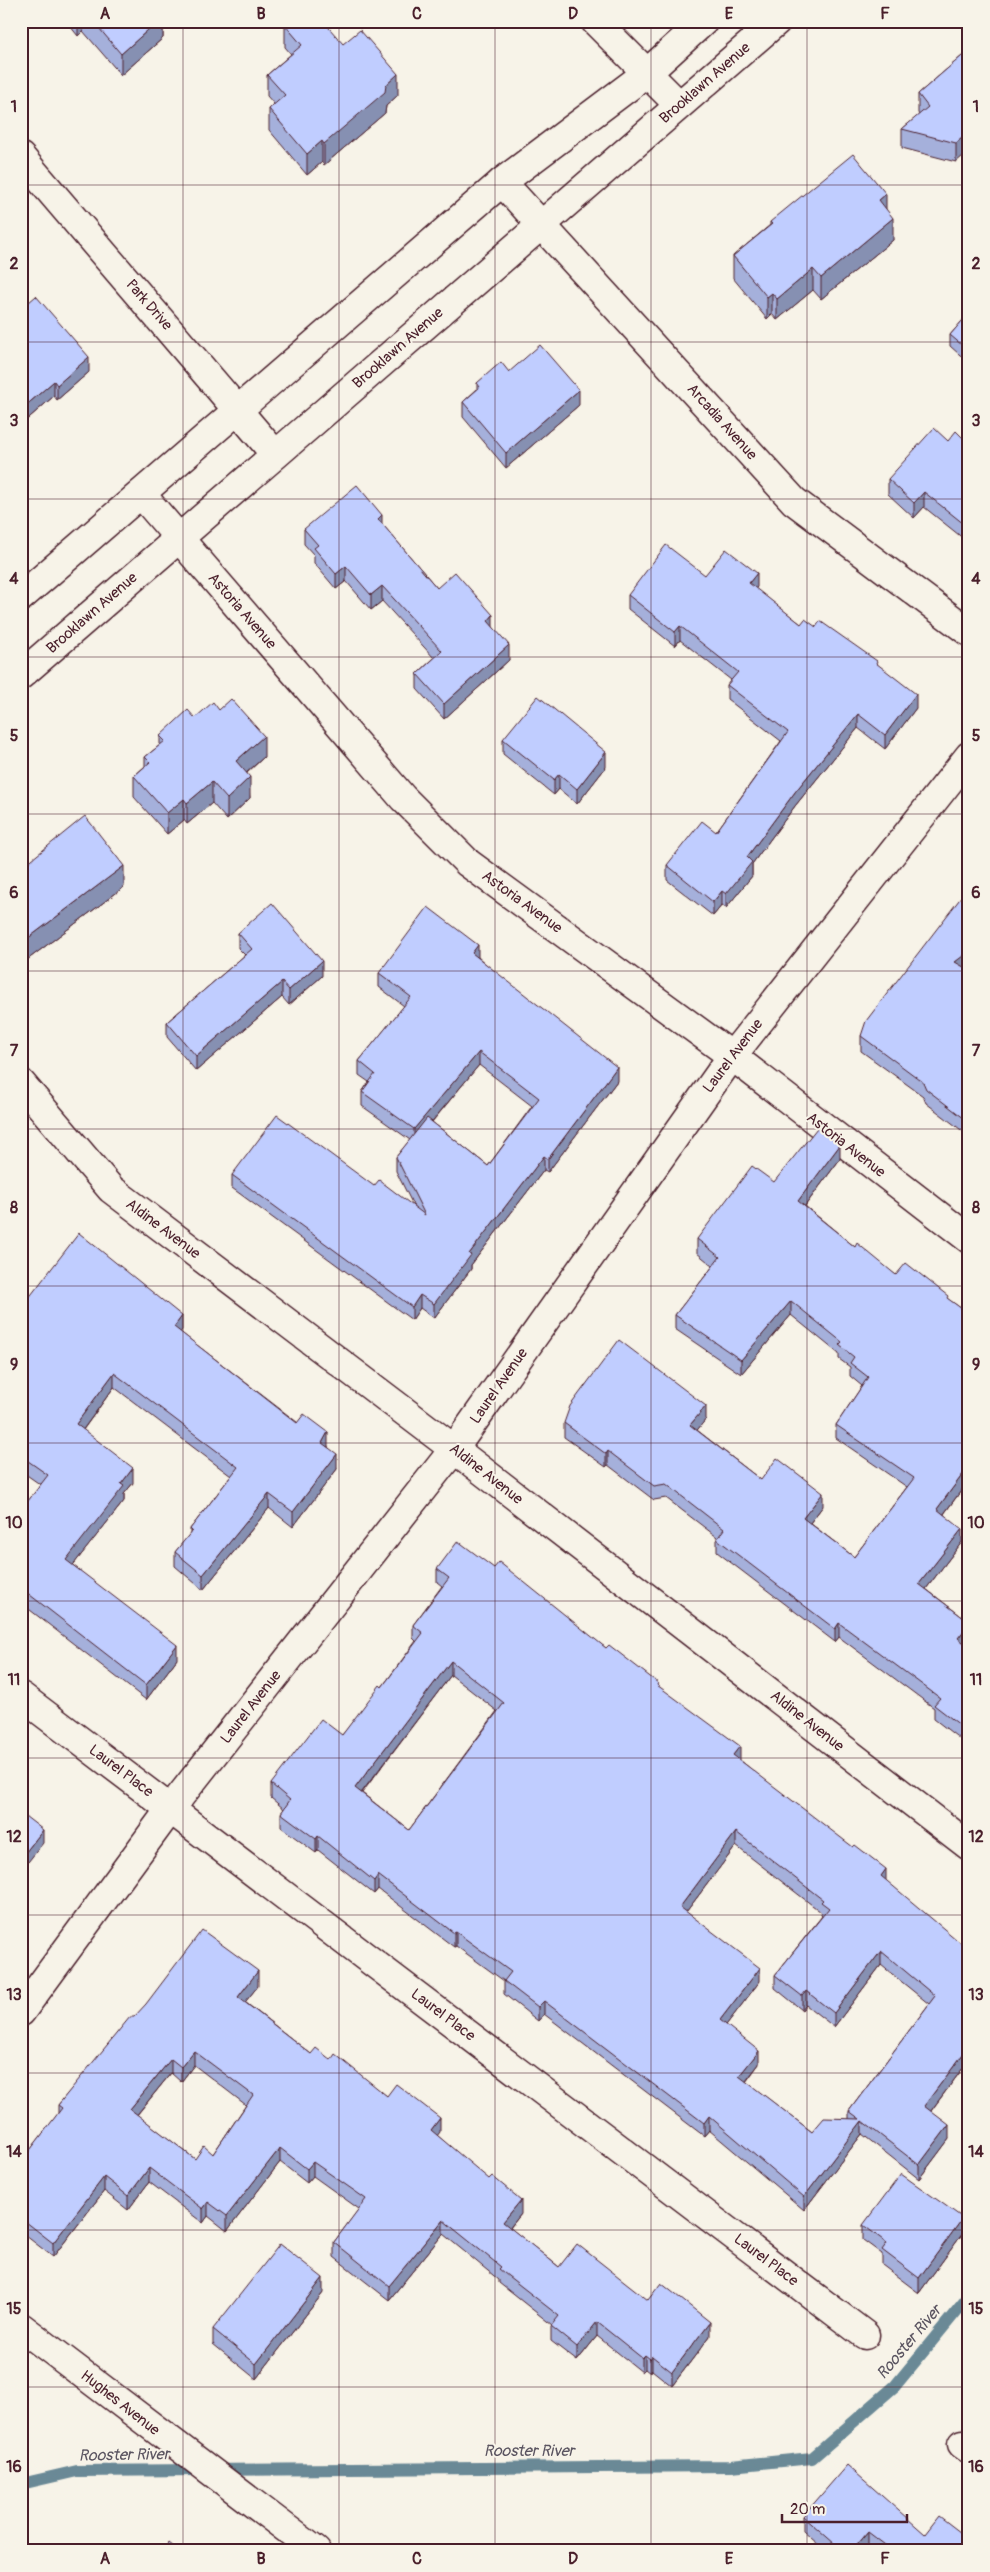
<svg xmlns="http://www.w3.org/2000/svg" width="990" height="2572" viewBox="0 0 990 2572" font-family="Pangolin,sans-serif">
<rect width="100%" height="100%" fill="#f7f3e8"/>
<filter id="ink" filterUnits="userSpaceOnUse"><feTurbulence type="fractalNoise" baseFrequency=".02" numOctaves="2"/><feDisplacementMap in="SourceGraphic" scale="10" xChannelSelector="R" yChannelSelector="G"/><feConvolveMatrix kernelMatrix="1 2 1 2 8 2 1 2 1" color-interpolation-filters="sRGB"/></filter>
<g filter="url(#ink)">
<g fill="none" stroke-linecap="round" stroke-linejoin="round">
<path stroke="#6a8996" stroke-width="12" d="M21,2484L77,2471L731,2466L812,2458L895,2386L969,2296"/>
<defs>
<path id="minor" d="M595,21L679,105
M21,157L275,454
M502,182L794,501L969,632
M21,1083L111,1189L454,1449L969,1846
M21,1696L865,2335
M21,2012L171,1808L454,1449L732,1056L969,756
M21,2327L316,2551
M962,2444L969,2449"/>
<path id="tertiary" d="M141,494L403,798L468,863L732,1056L969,1239"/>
<path id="secondary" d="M21,597L502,182L647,73L704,21
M21,675L777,21"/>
</defs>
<use href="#minor" stroke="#4a1f2b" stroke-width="31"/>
<use href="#tertiary" stroke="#4a1f2b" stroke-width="31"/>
<use href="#secondary" stroke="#4a1f2b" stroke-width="31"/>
<use href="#minor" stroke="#f7f3e8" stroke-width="28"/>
<use href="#tertiary" stroke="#f7f3e8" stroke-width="28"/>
<use href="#secondary" stroke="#f7f3e8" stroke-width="28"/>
</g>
<path fill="#a5b0db" stroke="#4a1f2b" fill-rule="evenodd" d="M66,21H163V38L121,75L83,31L78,36Z
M285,25L343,44L398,95L386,106L385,113L324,165L322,162L307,175L269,130V109L274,104L267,96V75L291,54L285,47Z
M969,50L956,162L902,148V129L919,115L918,113V94Z
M886,209L893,240L821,299L813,290L777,320L772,314L767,319L733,278V256L770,225V222Z
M21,309L89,372L57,400L54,396L23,423L21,420Z
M969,313V363L950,346V335Z
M509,372L579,405L506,468L463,417V402L477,389V383Z
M969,435V543L924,507L914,518L888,494V479L948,441L965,440Z
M382,524L437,588L493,627L509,660L444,719L417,689V674L434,658L382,601L371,610L346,581L336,589L314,563V555L304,544V529Z
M705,575L757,587L755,589L801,624L816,627L877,664L916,708L885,749L858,728L795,806L752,864V876L726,908L722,905L713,916L667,880V865L716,832L781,741L727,699V685L731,680L680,640L675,646L628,609V595Z
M219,710L264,757L247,773L250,798L227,820L212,803L187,824L184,820L167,834L134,797V776L145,766V757L160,745V736L195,718Z
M503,739L606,767L577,804L559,789L554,795L503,754Z
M21,868L124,887L23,963L21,961Z
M969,887V965L966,968L969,970V1136L926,1103L923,1096L861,1051V1036Z
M238,933L322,976L289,1005L282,997L196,1071L167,1037V1022L245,955L238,948Z
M478,957L617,1081L548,1172L544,1170L471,1265V1269L434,1318L420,1308L412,1320L232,1188V1175L374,1186L414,1207L396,1171V1157L410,1140L362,1106V1092L369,1082L359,1075V1061L404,1006L379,987V973ZM479,1065L532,1106L488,1166L432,1122Z
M840,1159L805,1206L855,1247L896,1275L948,1299L969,1314V1480L944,1514L962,1542L926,1589L969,1622V1638L964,1643L969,1647V1746L934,1719V1708L839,1637L835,1642L717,1552V1537L666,1498L654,1500L608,1465L606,1467L564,1437V1423L706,1419L697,1430L761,1480L823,1506L810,1523L854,1557L907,1487L836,1438V1425L862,1386L850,1376V1367L839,1359V1354L791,1315L741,1374L675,1329V1315L713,1266L697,1253V1239L774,1182Z
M21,1308L182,1330L180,1332L328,1446L337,1469L293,1527L269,1508L203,1590L175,1566V1552L190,1534V1529L231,1476L114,1387L83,1430L133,1483L124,1494V1501L73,1565L177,1659L146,1700L21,1603V1510L41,1485L21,1471Z
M494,1568L606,1648L658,1686L740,1759V1760L886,1881L969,2060L931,2111L949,2139L919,2179L862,2134L804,2210L709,2130L704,2136L544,2014L538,2021L504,1994V1981L456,1946L454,1947L378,1889L374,1894L318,1850L316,1853L281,1827V1813L284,1809L271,1798V1784L342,1735L382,1687L416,1641L413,1638V1625L442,1586L437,1582V1569ZM451,1675L497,1711L409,1830L362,1793ZM736,1846L821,1912V1915L822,1916L775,1975V1988L802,2010L806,2005L834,2027L881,1965L929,2004L849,2111V2119L812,2132L746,2082L759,2064L726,2025L760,1981L686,1912Z
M258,1986L245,2002L311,2054L331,2060L387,2096L440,2132L437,2135L521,2214L510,2228L559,2267L648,2300L710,2336L672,2386L652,2370L650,2373L645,2369L642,2372L597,2336L577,2361L551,2341V2326L552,2325L499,2283V2280L443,2234L389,2300L334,2257V2242L359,2209L313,2176L307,2183L280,2162L227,2231L208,2216L203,2223L149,2182L128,2210L104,2191L53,2257L21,2232V2162L58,2114V2105L134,2017ZM194,2065L246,2105L213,2154L195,2159L137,2115L171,2073L181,2082Z
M863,2225L963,2233L919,2293L882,2265V2254L863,2240Z
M323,2293L256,2379L213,2344V2329Z
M803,2516L925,2534L969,2551H873L868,2547L865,2551H826L803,2531Z"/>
<path fill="#8690b2" stroke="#4a1f2b" d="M78,21H83V31L78,36Z
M158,21H163V38L121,75V54Z
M398,74V95L386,106L385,113L324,165V144L386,85Z
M969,132V151L956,162V143Z
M322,141V162L307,175V154Z
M886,194V215L879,200Z
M893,218V240L821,299V278Z
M813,269V290L777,320V299Z
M772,293V314L767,319V297Z
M89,357V372L57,400V385Z
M54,381V396L23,423V408Z
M579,390V405L506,468V453Z
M924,492V507L914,518V503Z
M382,515V530L378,519Z
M346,566V581L336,589V574Z
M757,573V587L749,597V583Z
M382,586V601L371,610V595Z
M493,615V630L488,621Z
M680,626V640L675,646V632Z
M509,645V660L444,719V704Z
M916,694V708L885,749V735Z
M858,714V728L795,806L752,864V876L726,908V894L747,857L795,792Z
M264,736V757L236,782V761Z
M606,752V767L577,804V789Z
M559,774V789L554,795V780Z
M250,777V798L227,820V799Z
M212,782V803L187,824V803Z
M184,799V820L167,834V813Z
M124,866V887L23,963V942Z
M722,891V905L713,916V902Z
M478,945V959L472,953Z
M969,950V965L967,967L955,976V962Z
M322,961V976L289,1005V990Z
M282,982V997L196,1071V1056Z
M479,1052V1065L414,1143V1129Z
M617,1067V1081L548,1172V1159Z
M840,1145V1159L798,1215V1201Z
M544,1156V1170L471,1265V1269L434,1318V1304L469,1254Z
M420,1295V1308L412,1320V1307Z
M791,1301V1315L741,1374V1360Z
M182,1316V1330L174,1342V1327Z
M114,1373V1387L76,1439V1424Z
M706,1406V1419L690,1439V1425Z
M328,1432V1446L322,1457V1443Z
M608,1451V1465L606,1467V1454Z
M337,1454V1469L293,1527V1512Z
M969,1466V1480L937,1523V1509Z
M133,1468V1483L124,1494V1501L66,1574V1560L121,1484Z
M823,1493V1506L803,1532V1518Z
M269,1494V1508L203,1590V1575Z
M962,1529V1542L919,1598V1584Z
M839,1623V1637L835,1642V1629Z
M969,1624V1638L958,1652V1638Z
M177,1645V1659L146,1700V1685Z
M451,1661V1675L355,1801V1788Z
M740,1746V1759L733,1768V1755Z
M43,1830V1843L21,1871V1858Z
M736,1832V1846L680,1920V1907Z
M318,1836V1850L316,1853V1839Z
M886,1869V1882L881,1876Z
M378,1875V1889L374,1894V1881Z
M456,1932V1946L454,1947V1933Z
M881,1951V1965L834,2027V2013Z
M760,1968V1981L720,2033V2020Z
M258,1971V1986L238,2011V1997Z
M806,1991V2005L802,2010V1996Z
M544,2001V2014L538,2021V2007Z
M969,2046V2060L924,2120V2106Z
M194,2051V2065L181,2082V2067Z
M759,2051V2064L739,2090V2076Z
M171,2059V2073L130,2123V2109Z
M709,2116V2130L704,2136V2123Z
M440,2118V2132L431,2144V2130Z
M862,2121V2134L804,2210V2197Z
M949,2125V2139L919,2179V2165Z
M280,2148V2162L227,2231V2216Z
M313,2162V2176L307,2183V2169Z
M149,2168V2182L128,2210V2196Z
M104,2177V2191L53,2257V2243Z
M521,2200V2214L503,2236V2222Z
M208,2202V2216L203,2223V2209Z
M963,2218V2233L919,2293V2278Z
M443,2220V2234L389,2300V2286Z
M323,2278V2293L256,2379V2364Z
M597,2322V2336L577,2361V2347Z
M710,2322V2336L672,2386V2372Z
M645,2355V2369L642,2372V2358Z
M652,2356V2370L650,2373V2359Z
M868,2532V2547L865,2551H852Z"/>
<path fill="#c0cdff" stroke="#4a1f2b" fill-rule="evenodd" d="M93,21H158L121,54Z
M289,21H323L343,44L360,30L398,74L386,85L385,92L324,144L322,141L307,154L269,109L285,95L267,75L302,45L285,25Z
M969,50V132L956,143L902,129L928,107L918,94Z
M853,154L886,194L879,200L893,218L821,278L813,269L777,299L772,293L767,297L733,256L772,224L770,222Z
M36,296L89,357L57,385L54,381L23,408L21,405V309Z
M969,313V351L950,335Z
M540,345L579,390L506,453L463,402L480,387L477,383L501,362L509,372Z
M934,428L948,441L956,431L965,440L969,435V528L924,492L914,503L888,479Z
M357,485L382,515L378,519L437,588L455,572L493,615L488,621L509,645L444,704L417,674L442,651L382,586L371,595L346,566L336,574L314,548L318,545L304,529Z
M666,545L705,575L726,549L757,573L749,583L801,624L805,619L816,627L820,621L877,661L876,663L916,694L885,735L858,714L795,792L747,857L752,862L726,894L722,891L713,902L667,865L702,821L716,832L788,732L727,685L738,672L680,626L675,632L628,595Z
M538,696L606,752L577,789L559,774L554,780L503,739Z
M231,699L264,736L236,761L250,777L227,799L212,782L187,803L184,799L167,813L134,776L150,762L145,757L165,741L160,736L188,710L195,718L213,702L219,710Z
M85,816L124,866L23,942L21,939V868Z
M969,887V950L967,953L955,962L969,970V1122L926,1089L923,1082L861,1036L866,1021Z
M272,903L322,961L289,990L282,982L196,1056L167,1022L252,949L238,933Z
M428,907L478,945L472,953L617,1067L548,1159L544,1156L469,1254L471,1255L434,1304L420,1295L412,1307L232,1175L277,1115L374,1186L379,1180L425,1215L396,1157L427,1118L488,1166L539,1098L479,1052L414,1129L362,1092L375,1074L359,1061L411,997L379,973Z
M817,1128L840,1145L798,1201L855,1247L857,1243L896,1275L906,1263L948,1296L947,1298L969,1314V1466L937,1509L962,1529L919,1584L969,1622V1624L958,1638L969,1647V1732L934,1705L940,1698L839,1623L835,1629L717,1539L724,1529L666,1484L654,1486L608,1451L606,1454L564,1423L570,1406L619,1340L706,1406L690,1425L761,1480L777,1458L823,1493L803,1518L854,1557L914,1478L836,1425L868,1377L850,1363L854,1357L839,1345L842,1342L791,1301L741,1360L675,1315L720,1257L697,1239L752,1166L774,1182Z
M79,1233L182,1316L174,1327L297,1423L304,1414L328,1432L322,1443L337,1454L293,1512L269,1494L203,1575L175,1552L192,1531L190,1529L238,1467L114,1373L76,1424L133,1468L121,1484L124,1486L66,1560L177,1645L146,1685L21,1588V1510L48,1475L21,1456V1308Z
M458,1541L494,1568L499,1562L606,1648L609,1645L658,1683L657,1685L740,1746L733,1755L853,1847L855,1845L886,1869L881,1876L969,1950V2046L924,2106L949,2125L919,2165L862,2121L804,2197L709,2116L704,2123L544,2001L538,2007L504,1981L511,1972L456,1932L454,1933L378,1875L374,1881L318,1836L316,1839L281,1813L290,1800L271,1784L321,1719L342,1735L380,1685L382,1687L423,1633L413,1625L449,1578L437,1569ZM451,1661L504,1703L409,1830L355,1788ZM736,1832L823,1900L821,1902L829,1908L775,1975L802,1996L806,1991L834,2013L881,1951L935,1996L849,2111L860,2119L824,2118L812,2132L739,2076L759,2051L720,2020L760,1968L680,1907Z
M21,1813L43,1830L21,1858Z
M202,1930L258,1971L238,1997L311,2054L316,2048L331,2060L335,2054L387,2096L396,2084L440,2118L431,2130L489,2179L492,2176L521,2200L503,2222L559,2267L577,2244L648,2300L661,2283L710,2322L672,2372L652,2356L650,2359L645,2355L642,2358L597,2322L577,2347L551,2326L559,2316L499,2269L501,2267L443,2220L389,2286L334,2242L366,2199L313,2162L307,2169L280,2148L227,2216L208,2202L203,2209L149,2168L128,2196L104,2177L53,2243L21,2218V2162L62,2108L58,2105L130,2017H134L146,2004ZM194,2051L253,2095L213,2154L204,2146L195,2159L130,2109L171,2059L181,2067Z
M901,2174L963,2218L919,2278L882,2250L887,2243L863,2225Z
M280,2244L323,2278L256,2364L213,2329Z
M847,2465L925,2534L939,2516L969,2539V2551H893L868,2532L852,2551H843L803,2516Z
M168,2543L178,2551H163Z"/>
</g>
<path fill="none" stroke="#4a1f2b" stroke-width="1" stroke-opacity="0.55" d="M183,21V2551M339,21V2551M495,21V2551M651,21V2551M807,21V2551M21,185H969M21,342H969M21,499H969M21,657H969M21,814H969M21,971H969M21,1129H969M21,1286H969M21,1443H969M21,1601H969M21,1758H969M21,1915H969M21,2073H969M21,2230H969M21,2387H969"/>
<g text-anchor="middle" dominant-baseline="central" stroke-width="4" stroke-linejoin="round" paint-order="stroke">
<g font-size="15" fill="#4a1f2b" stroke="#f7f3e8">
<text transform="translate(705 83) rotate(-41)">Brooklawn Avenue</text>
<text transform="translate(149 305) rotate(49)">Park Drive</text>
<text transform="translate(398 348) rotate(-41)">Brooklawn Avenue</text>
<text transform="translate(722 422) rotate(48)">Arcadia Avenue</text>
<text transform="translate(242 611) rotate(49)">Astoria Avenue</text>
<text transform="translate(92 613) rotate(-41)">Brooklawn Avenue</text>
<text transform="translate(522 902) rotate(36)">Astoria Avenue</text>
<text transform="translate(733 1056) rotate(-53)">Laurel Avenue</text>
<text transform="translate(846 1145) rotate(38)">Astoria Avenue</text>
<text transform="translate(163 1229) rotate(37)">Aldine Avenue</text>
<text transform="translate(499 1386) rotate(-55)">Laurel Avenue</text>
<text transform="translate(486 1474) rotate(38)">Aldine Avenue</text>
<text transform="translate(251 1707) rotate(-52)">Laurel Avenue</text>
<text transform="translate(807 1721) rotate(38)">Aldine Avenue</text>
<text transform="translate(121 1771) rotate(37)">Laurel Place</text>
<text transform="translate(443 2015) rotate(37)">Laurel Place</text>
<text transform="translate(766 2260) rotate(37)">Laurel Place</text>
<text transform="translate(120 2403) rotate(38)">Hughes Avenue</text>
</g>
<g font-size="16" font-style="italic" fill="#5a5460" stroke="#f7f3e8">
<text transform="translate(909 2342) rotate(-50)">Rooster River</text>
<text x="529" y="2451">Rooster River</text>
<text transform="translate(124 2455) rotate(-1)">Rooster River</text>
</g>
</g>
<rect width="990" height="2572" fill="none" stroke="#f7f3e8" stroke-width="55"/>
<path d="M782 2514v8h125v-8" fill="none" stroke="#4a1f2b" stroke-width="2.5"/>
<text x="790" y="2514" font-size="15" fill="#4a1f2b" stroke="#f7f3e8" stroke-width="4" paint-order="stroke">20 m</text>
<rect x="28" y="28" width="934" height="2516" fill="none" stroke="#4a1f2b" stroke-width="2"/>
<g font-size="16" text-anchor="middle" font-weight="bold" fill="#4a1f2b">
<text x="105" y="19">A</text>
<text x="261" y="19">B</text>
<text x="417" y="19">C</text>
<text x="573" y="19">D</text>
<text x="729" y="19">E</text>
<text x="885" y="19">F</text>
<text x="14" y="112">1</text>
<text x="976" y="112">1</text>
<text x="14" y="269">2</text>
<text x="976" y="269">2</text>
<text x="14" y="426">3</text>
<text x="976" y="426">3</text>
<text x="14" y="584">4</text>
<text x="976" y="584">4</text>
<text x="14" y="741">5</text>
<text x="976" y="741">5</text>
<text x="14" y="898">6</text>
<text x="976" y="898">6</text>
<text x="14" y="1056">7</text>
<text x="976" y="1056">7</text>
<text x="14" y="1213">8</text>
<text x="976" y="1213">8</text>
<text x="14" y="1370">9</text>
<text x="976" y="1370">9</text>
<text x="14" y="1528">10</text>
<text x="976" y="1528">10</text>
<text x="14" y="1685">11</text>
<text x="976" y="1685">11</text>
<text x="14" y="1842">12</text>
<text x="976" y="1842">12</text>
<text x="14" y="2000">13</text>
<text x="976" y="2000">13</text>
<text x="14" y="2157">14</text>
<text x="976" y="2157">14</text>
<text x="14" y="2314">15</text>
<text x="976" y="2314">15</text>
<text x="14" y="2472">16</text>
<text x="976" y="2472">16</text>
<text x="105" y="2564">A</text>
<text x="261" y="2564">B</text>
<text x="417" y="2564">C</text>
<text x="573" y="2564">D</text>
<text x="729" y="2564">E</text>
<text x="885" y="2564">F</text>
</g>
</svg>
